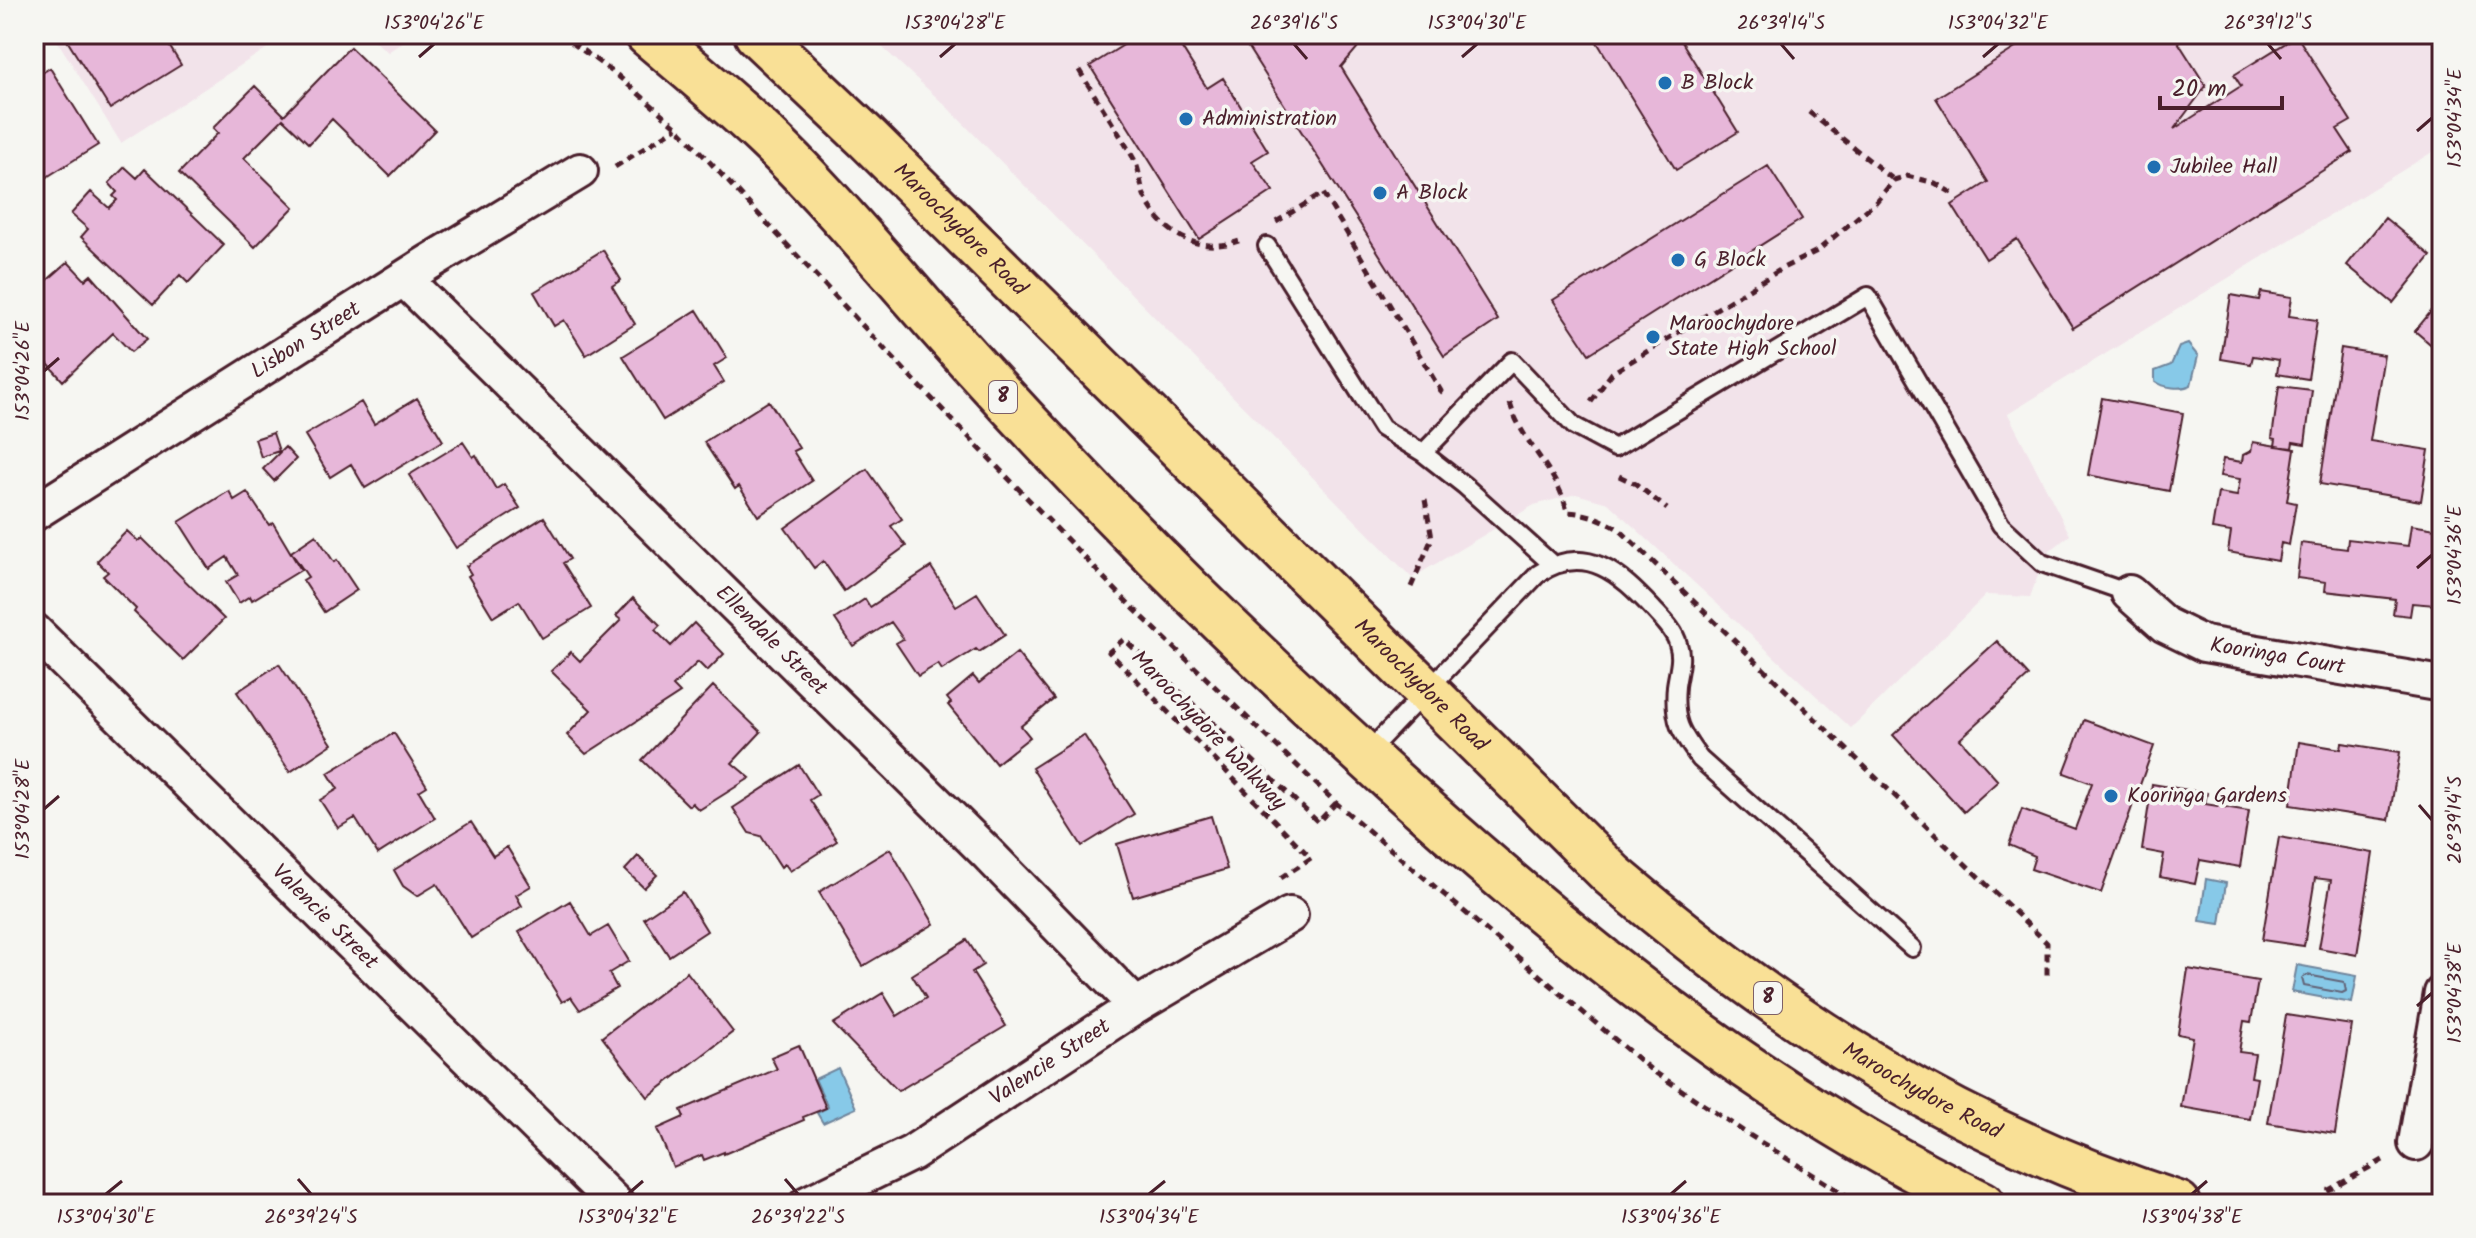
<svg xmlns="http://www.w3.org/2000/svg" width="2476" height="1238" viewBox="0 0 2476 1238" font-family="Kalam,sans-serif">
<rect width="100%" height="100%" fill="#f6f6f2"/>
<filter id="ink" filterUnits="userSpaceOnUse"><feTurbulence type="fractalNoise" baseFrequency=".0125" numOctaves="2"/><feDisplacementMap in="SourceGraphic" scale="16" xChannelSelector="R" yChannelSelector="G"/><feConvolveMatrix kernelMatrix="1 2 1 2 8 2 1 2 1" color-interpolation-filters="sRGB"/></filter>
<g filter="url(#ink)">
<path fill="#f2e3ea" d="M53,34H289L121,143Z
M366,34H415L388,52Z
M868,34H2442V146L2008,414L2070,535L2046,554L2030,597L1986,595L1851,728L1608,503L1576,494L1534,505L1412,578L947,107Z"/>
<path fill="#87c9e8" stroke="#6f859c" stroke-width="2" d="M2188,344L2198,356L2191,385C2181,390 2164,388 2155,381V371L2171,365L2179,347Z
M2206,879L2226,883L2220,924L2200,921Z
M2297,965L2357,976L2352,1003L2292,992Z
M838,1068L856,1108L823,1123L817,1113L828,1107L815,1079Z"/>
<g fill="none" stroke-linecap="round" stroke-linejoin="round">
<path stroke="#626377" stroke-width="2" d="M2307,975L2344,982L2346,991L2342,993L2304,986L2302,978Z"/>
</g>
<path fill="#e7b7d9" stroke="#4a1f2b" stroke-width="2" d="M63,34H162L181,65L110,109Z
M1141,34H1173L1207,88L1223,78L1268,151L1252,161L1273,191L1199,239L1090,66Z
M1265,34H1360L1364,40L1341,67L1498,320L1444,356L1247,46Z
M1592,34H1677L1738,132L1676,170Z
M2009,34H2173L2206,86L2174,129L2241,86L2234,75L2297,36L2351,121L2337,129L2352,152L2073,328L2017,239L1986,259L1952,205L1988,182L1936,98L2017,47Z
M350,47L435,130L390,176L332,119L309,144L283,119L244,158L294,207L255,247L179,173L218,133L213,128L255,86L284,115Z
M50,68L98,145L34,185V78Z
M1768,166L1802,219L1589,354L1553,300Z
M125,167L137,178L145,169L224,245L188,283L180,275L153,305L81,237L88,229L71,214L91,192L109,208L117,200L113,196L117,192L109,183Z
M2385,218L2431,256L2393,303L2347,265Z
M603,250L621,280L612,286L635,324L586,355L564,320L554,326L534,292Z
M68,262L85,280L91,275L147,339L131,352L113,333L63,381L34,348V319L46,309L34,296V292Z
M2261,292L2292,297L2289,316L2317,320L2308,379L2277,374L2279,360L2253,356L2251,364L2221,359L2231,295L2259,300Z
M2442,298V354L2415,331Z
M697,310L727,358L714,366L724,382L663,420L623,356Z
M2341,348L2384,355L2370,441L2429,450L2421,501L2320,484Z
M2279,386L2312,390L2305,444L2293,442L2292,448L2275,446L2276,439L2272,438Z
M417,398L443,441L365,488L351,464L330,477L305,435L361,402L374,424Z
M2102,398L2183,413L2169,491L2088,475Z
M769,401L799,448L793,451L812,481L758,516L739,486L735,489L704,442Z
M273,433L279,451L261,457L255,439Z
M463,442L473,457L476,455L496,489L504,484L520,508L456,548L409,475Z
M2253,442L2295,449L2287,501L2296,503L2289,545L2281,543L2278,561L2228,552L2231,532L2212,529L2218,493L2237,496L2240,479L2220,476L2223,459L2242,462L2243,455L2251,451Z
M285,447L296,459L274,481L263,469Z
M867,469L902,519L891,526L906,546L844,591L823,561L814,568L785,528Z
M229,491L234,500L247,492L269,525L273,523L301,570L252,600L250,596L239,603L226,582L238,575L227,557L209,569L179,522Z
M544,517L570,559L563,563L591,608L542,638L519,601L493,617L468,576L471,574L466,566Z
M2411,525L2442,530L2435,605L2412,603L2410,616L2393,614L2395,599L2325,591L2326,582L2297,578L2301,543L2347,549L2348,539L2408,546Z
M127,531L138,541L142,538L224,619L183,660L134,612L136,609L103,576L108,572L97,561Z
M316,535L334,562L337,560L357,590L324,612L303,580L308,577L291,552Z
M931,567L956,606L977,593L1005,635L979,652L976,649L942,670L938,664L918,676L896,643L903,639L891,622L853,646L835,619L865,599L870,607Z
M633,598L660,625L655,630L671,646L694,623L724,654L707,671L698,662L673,686L680,693L586,754L567,735L591,710L551,671L571,652L580,661L621,620L616,616Z
M1997,641L2029,676L1960,739L1998,781L1964,812L1893,735Z
M1017,653L1054,699L1021,726L1030,737L996,764L948,705L951,703L947,698L973,676L979,683Z
M279,664L332,744L290,772L237,692Z
M713,686L761,732L732,763L750,778L699,810L692,803L689,806L642,760Z
M2084,720L2154,746L2101,893L2031,869L2035,856L2009,845L2022,809L2075,829L2092,783L2064,773Z
M394,733L427,786L419,791L435,818L378,854L355,818L338,828L320,800L338,789L328,773Z
M1084,735L1134,814L1082,846L1032,768Z
M2299,742L2341,749L2342,743L2400,752L2389,820L2290,805Z
M799,765L818,795L810,800L837,841L790,871L785,864L781,867L761,836L749,833L733,808Z
M2152,784L2207,793L2205,804L2249,811L2240,867L2200,860L2195,884L2160,877L2164,854L2142,850Z
M1211,816L1227,869L1133,897L1117,844Z
M471,822L493,856L507,847L531,886L516,895L522,906L471,938L437,884L417,896L403,886L394,870Z
M2279,837L2373,853L2357,955L2319,948L2331,880L2315,878L2304,946L2262,940Z
M890,849L934,924L863,966L819,892Z
M638,856L657,875L644,888L625,870Z
M683,892L707,931L669,956L644,918Z
M570,901L591,936L608,926L629,961L609,973L617,988L580,1010L571,997L562,1002L519,932Z
M967,940L983,965L972,972L1006,1026L898,1091L833,1024L883,993L897,1016L926,998L912,975Z
M2188,969L2258,981L2251,1022L2244,1021L2239,1052L2255,1054L2251,1077L2257,1078L2250,1119L2181,1107L2193,1037L2178,1034Z
M687,972L733,1032L648,1097L602,1037Z
M2286,1015L2352,1025L2335,1134L2268,1123Z
M799,1045L826,1108L803,1117L804,1120L724,1154V1152L704,1160L702,1155L673,1167L657,1129L684,1117L681,1110L777,1069L771,1057Z"/>
<g fill="none" stroke-linecap="round" stroke-linejoin="round">
<defs>
<path id="lane" d="M1267,246L1382,428L1423,453L1465,486L1553,565
M1423,453L1512,361L1574,426L1615,448L1868,296L2001,525L2042,563L2129,593
M1365,755L1538,574C1586,542 1620,574 1653,609C1662,619 1675,631 1678,644C1683,658 1678,671 1676,686C1673,721 1680,732 1700,759L1912,948"/>
<g id="street">
<path id="s1" d="M405,280L987,853L1136,1006"/>
<path id="s2" d="M34,513L428,263L580,171"/>
<path id="s3" d="M2129,593L2165,625L2204,644L2442,684"/>
<path id="s4" d="M34,631L616,1204"/>
<path d="M2416,1143L2442,993"/>
<path id="s5" d="M807,1204L912,1153L1136,1006L1290,915"/>
</g>
<g id="primary">
<path d="M648,34C687,67 726,99 763,134C813,181 858,234 903,285C954,344 1006,401 1060,458C1172,577 1292,691 1414,800C1588,956 1771,1102 1982,1204"/>
<path id="s6" d="M757,34L867,138L1612,875C1784,1022 1962,1135 2178,1204"/>
</g>
</defs>
<use href="#lane" stroke="#4a1f2b" stroke-width="22"/>
<use href="#street" stroke="#4a1f2b" stroke-width="40"/>
<use href="#primary" stroke="#4a1f2b" stroke-width="50"/>
<path stroke="#4a1f2b" stroke-width="5" stroke-dasharray="8 6" stroke-linecap="butt" d="M560,34L617,75L677,127L891,356L1129,604L1336,803L1650,1069L1743,1131L1860,1204
M1079,70C1097,100 1117,129 1134,159C1140,170 1140,184 1144,195C1161,233 1198,255 1239,241
M1809,112L1894,180
M615,167L677,127
M1276,222L1323,193L1441,391L1438,394
M1591,402L1612,373L1783,268L1817,251L1876,202L1894,180L1907,176L1935,183L1957,196
M1510,403C1521,443 1559,471 1567,512C1588,513 1602,519 1620,530L2047,943V979
M1619,476L1636,484L1667,509
M1411,587L1432,538L1425,500
M1281,878L1311,858L1109,652L1124,639L1318,822L1336,803
M2327,1191L2383,1160"/>
<use href="#lane" stroke="#f6f6f2" stroke-width="16"/>
<use href="#street" stroke="#f6f6f2" stroke-width="34"/>
<use href="#primary" stroke="#f9e096" stroke-width="44"/>
</g>
</g>
<path fill="none" stroke="#4a1f2b" stroke-width="3" d="M1294,44L1307,59M1781,44L1794,59M2268,44L2281,59M419,57L434,44M940,57L955,44M1462,57L1477,44M1983,57L1998,44M2417,131L2432,118M44,371L59,358M2417,568L2432,555M2419,805L2432,820M44,809L59,796M2417,1006L2432,993M298,1179L311,1194M785,1179L798,1194M106,1194L122,1181M628,1194L643,1181M1149,1194L1165,1181M1671,1194L1686,1181M2192,1194L2207,1181"/>
<g fill="#1f6fb2" stroke="#f6f6f2" stroke-width="3">
<circle cx="1665" cy="83" r="8"/>
<circle cx="1186" cy="119" r="8"/>
<circle cx="2154" cy="167" r="8"/>
<circle cx="1380" cy="193" r="8"/>
<circle cx="1678" cy="260" r="8"/>
<circle cx="1653" cy="337" r="8"/>
<circle cx="2111" cy="796" r="8"/>
</g>
<g text-anchor="middle" dominant-baseline="central" stroke-width="7" stroke-linejoin="round" paint-order="stroke">
<g fill="#f6f6f2" stroke="#7e6067" stroke-width="2">
<rect x="989" y="381" width="28" height="32" rx="6"/>
<rect x="1754" y="982" width="28" height="32" rx="6"/>
</g>
<g font-size="20" font-weight="bold" fill="#4a1f2b">
<text x="1003" y="397">8</text>
<text x="1768" y="998">8</text>
</g>
<g font-size="22" fill="#4a1f2b" stroke="#f6f6f2" text-anchor="start">
<text x="1681" y="83">B Block</text>
<text x="1202" y="119">Administration</text>
<text x="2170" y="167">Jubilee Hall</text>
<text x="1396" y="193">A Block</text>
<text x="1694" y="260">G Block</text>
<text x="1669" y="324">Maroochydore<tspan x="1669" dy="25">State High School</tspan></text>
<text x="2127" y="796">Kooringa Gardens</text>
</g>
<g font-size="22" fill="#4a1f2b" stroke="#f6f6f2">
<text stroke="none"><textPath href="#s6" startOffset="282">Maroochydore Road</textPath></text>
<text stroke="none"><textPath href="#s2" startOffset="322">Lisbon Street</textPath></text>
<text stroke="none"><textPath href="#s1" startOffset="514">Ellendale Street</textPath></text>
<text stroke="none"><textPath href="#s3" startOffset="166">Kooringa Court</textPath></text>
<text stroke="none"><textPath href="#s6" startOffset="930">Maroochydore Road</textPath></text>
<text transform="translate(1208 731) rotate(46)">Maroochydore Walkway</text>
<text stroke="none"><textPath href="#s4" startOffset="408">Valencie Street</textPath></text>
<text stroke="none"><textPath href="#s5" startOffset="282">Valencie Street</textPath></text>
<text stroke="none"><textPath href="#s6" startOffset="1578">Maroochydore Road</textPath></text>
</g>
</g>
<rect width="2476" height="1238" fill="none" stroke="#f6f6f2" stroke-width="88"/>
<path d="M2160 96v12h122v-12" fill="none" stroke="#4a1f2b" stroke-width="4"/>
<text x="2172" y="96" font-size="24" fill="#4a1f2b" stroke="#f6f6f2" stroke-width="6" paint-order="stroke">20 m</text>
<rect x="44" y="44" width="2388" height="1150" fill="none" stroke="#4a1f2b" stroke-width="3"/>
<g font-size="20" text-anchor="middle" fill="#4a1f2b">
<text x="434" y="29">153°04'26"E</text>
<text x="955" y="29">153°04'28"E</text>
<text x="1294" y="29">26°39'16"S</text>
<text x="1477" y="29">153°04'30"E</text>
<text x="1781" y="29">26°39'14"S</text>
<text x="1998" y="29">153°04'32"E</text>
<text x="2268" y="29">26°39'12"S</text>
<text transform="translate(2454 118) rotate(-90)" y="7">153°04'34"E</text>
<text transform="translate(22 371) rotate(-90)" y="7">153°04'26"E</text>
<text transform="translate(2454 555) rotate(-90)" y="7">153°04'36"E</text>
<text transform="translate(22 809) rotate(-90)" y="7">153°04'28"E</text>
<text transform="translate(2454 820) rotate(-90)" y="7">26°39'14"S</text>
<text transform="translate(2454 993) rotate(-90)" y="7">153°04'38"E</text>
<text x="106" y="1223">153°04'30"E</text>
<text x="311" y="1223">26°39'24"S</text>
<text x="628" y="1223">153°04'32"E</text>
<text x="798" y="1223">26°39'22"S</text>
<text x="1149" y="1223">153°04'34"E</text>
<text x="1671" y="1223">153°04'36"E</text>
<text x="2192" y="1223">153°04'38"E</text>
</g>
</svg>
